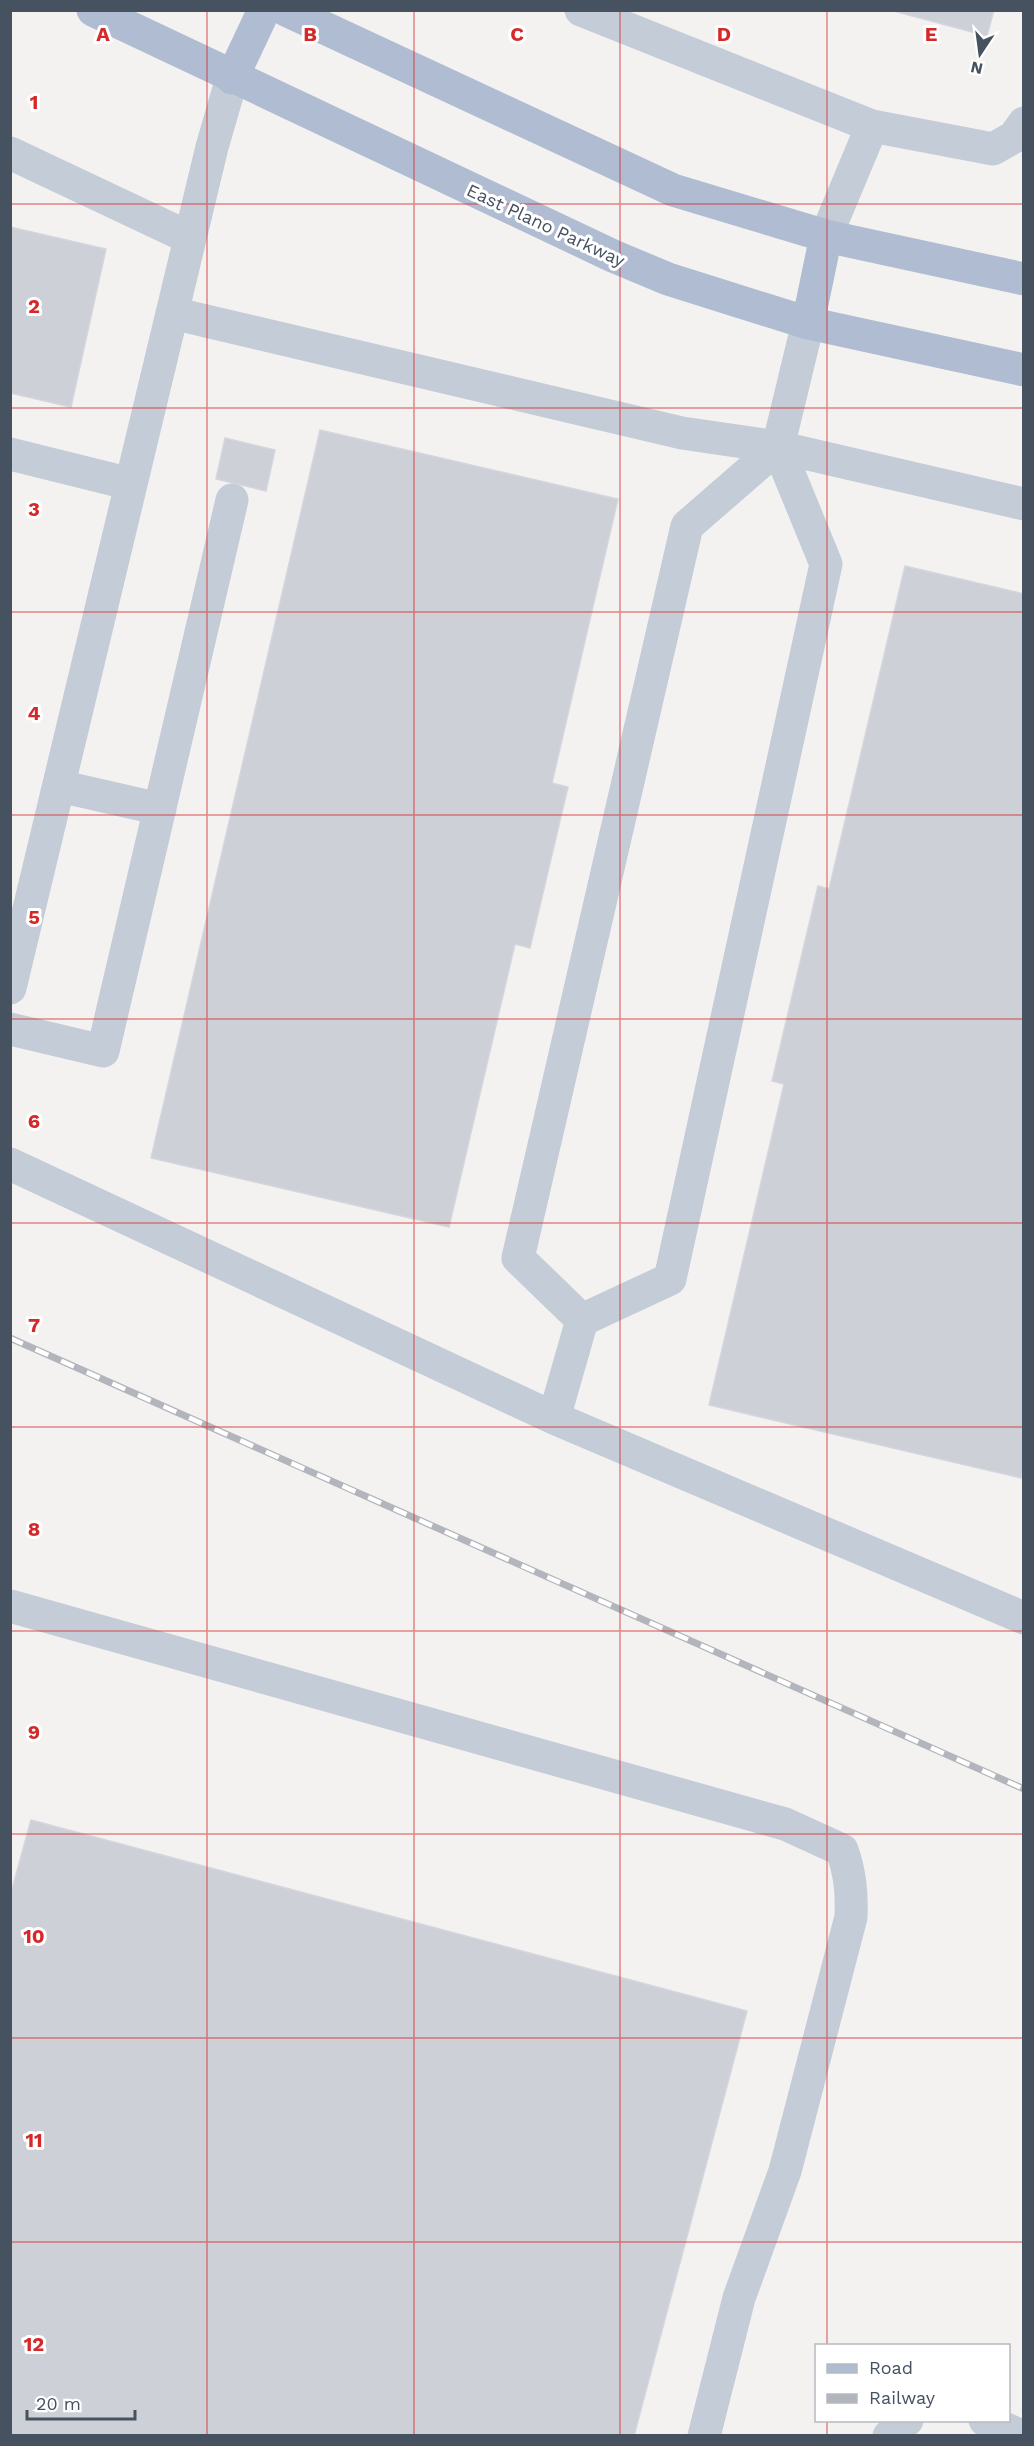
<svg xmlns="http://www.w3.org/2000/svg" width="1034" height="2446" viewBox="0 0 1034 2446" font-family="'Work Sans',sans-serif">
<rect width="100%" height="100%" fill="#f4f2f1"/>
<path fill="#cdd0d7" stroke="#d5d6dd" stroke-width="1.5" d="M890,10H994L987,36Z
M10,227L106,249L71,407L10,393Z
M320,430L618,499L552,783L568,787L530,948L515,944L449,1227L151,1158Z
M225,438L275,450L266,491L216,479Z
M905,566L1024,594V1466L1021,1478L709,1405L784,1084L772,1081L818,886L829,889Z
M31,1820L747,2011L634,2436H10V1896Z"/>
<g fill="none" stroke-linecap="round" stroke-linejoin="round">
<path stroke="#c4ccd7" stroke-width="33" d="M581,10L872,126L993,149L1014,137L1024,123
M10,153L190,238
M826,236L872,126
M172,313L682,433L778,447L1024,504
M10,454L131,484
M59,786L160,809
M10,988L212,147L232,78
M10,1029L103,1051L232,500
M10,1164L554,1418L1024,1618
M582,1320L670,1279L826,564L778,447
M554,1418L582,1320L518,1258L687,526L778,447L808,323
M10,1606L785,1824L842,1850C850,1873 852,1892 851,1917L785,2171L739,2298L704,2436
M985,2420L1022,2436
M889,2436L907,2420"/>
<path stroke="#afbcd2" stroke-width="33" d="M93,10L613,256L668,279L808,323L1024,370
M286,10L673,190L826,236L1024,279
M232,78L264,10
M808,323L826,236"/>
<defs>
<path id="rail" d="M10,1338L1024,1789"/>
</defs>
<use href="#rail" stroke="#b3b5bc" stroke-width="7"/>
<use href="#rail" stroke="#fff" stroke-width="4.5" stroke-dasharray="14" stroke-linecap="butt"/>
</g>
<path fill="none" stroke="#d62828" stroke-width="1.5" stroke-opacity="0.55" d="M207,10V2436M414,10V2436M620,10V2436M827,10V2346M10,204H1024M10,408H1024M10,612H1024M10,815H1024M10,1019H1024M10,1223H1024M10,1427H1024M10,1631H1024M10,1834H1024M10,2038H1024M10,2242H1024M827,2420V2436"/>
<g text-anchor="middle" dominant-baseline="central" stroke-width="6" stroke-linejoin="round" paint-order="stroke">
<g font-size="18" fill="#475261" stroke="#fff">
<text transform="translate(546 225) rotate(25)">East Plano Parkway</text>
</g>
</g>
<g font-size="20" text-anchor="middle" font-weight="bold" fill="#d62828" stroke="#fff" stroke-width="6" stroke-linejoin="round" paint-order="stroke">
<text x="103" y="41">A</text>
<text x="310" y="41">B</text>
<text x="517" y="41">C</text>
<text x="724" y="41">D</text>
<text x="931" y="41">E</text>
<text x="34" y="109">1</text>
<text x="34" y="313">2</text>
<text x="34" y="516">3</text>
<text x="34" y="720">4</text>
<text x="34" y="924">5</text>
<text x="34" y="1128">6</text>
<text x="34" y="1332">7</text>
<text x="34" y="1536">8</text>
<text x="34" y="1739">9</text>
<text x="34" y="1943">10</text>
<text x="34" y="2147">11</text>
<text x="34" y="2351">12</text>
</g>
<rect width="1034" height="2446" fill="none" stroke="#475261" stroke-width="24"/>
<rect x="815" y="2344" width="195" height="78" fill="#ffffff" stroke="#b5bac0" stroke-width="1.5"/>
<rect x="827" y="2364" width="30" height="9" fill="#afbcd2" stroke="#b5bac0" stroke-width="1.5"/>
<text x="869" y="2374" font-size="18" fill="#475261">Road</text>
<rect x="827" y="2394" width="30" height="9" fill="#b3b5bc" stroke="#b5bac0" stroke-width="1.5"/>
<text x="869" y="2404" font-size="18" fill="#475261">Railway</text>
<g transform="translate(980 54) rotate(193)" stroke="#ffffff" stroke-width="4.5" paint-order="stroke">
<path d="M0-4.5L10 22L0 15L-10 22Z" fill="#475261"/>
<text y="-9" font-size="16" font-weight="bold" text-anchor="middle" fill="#475261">N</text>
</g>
<path d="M27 2410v9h108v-9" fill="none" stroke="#475261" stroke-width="3"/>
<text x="36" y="2410" font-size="18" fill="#475261" stroke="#ffffff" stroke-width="4.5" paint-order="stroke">20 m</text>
</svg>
